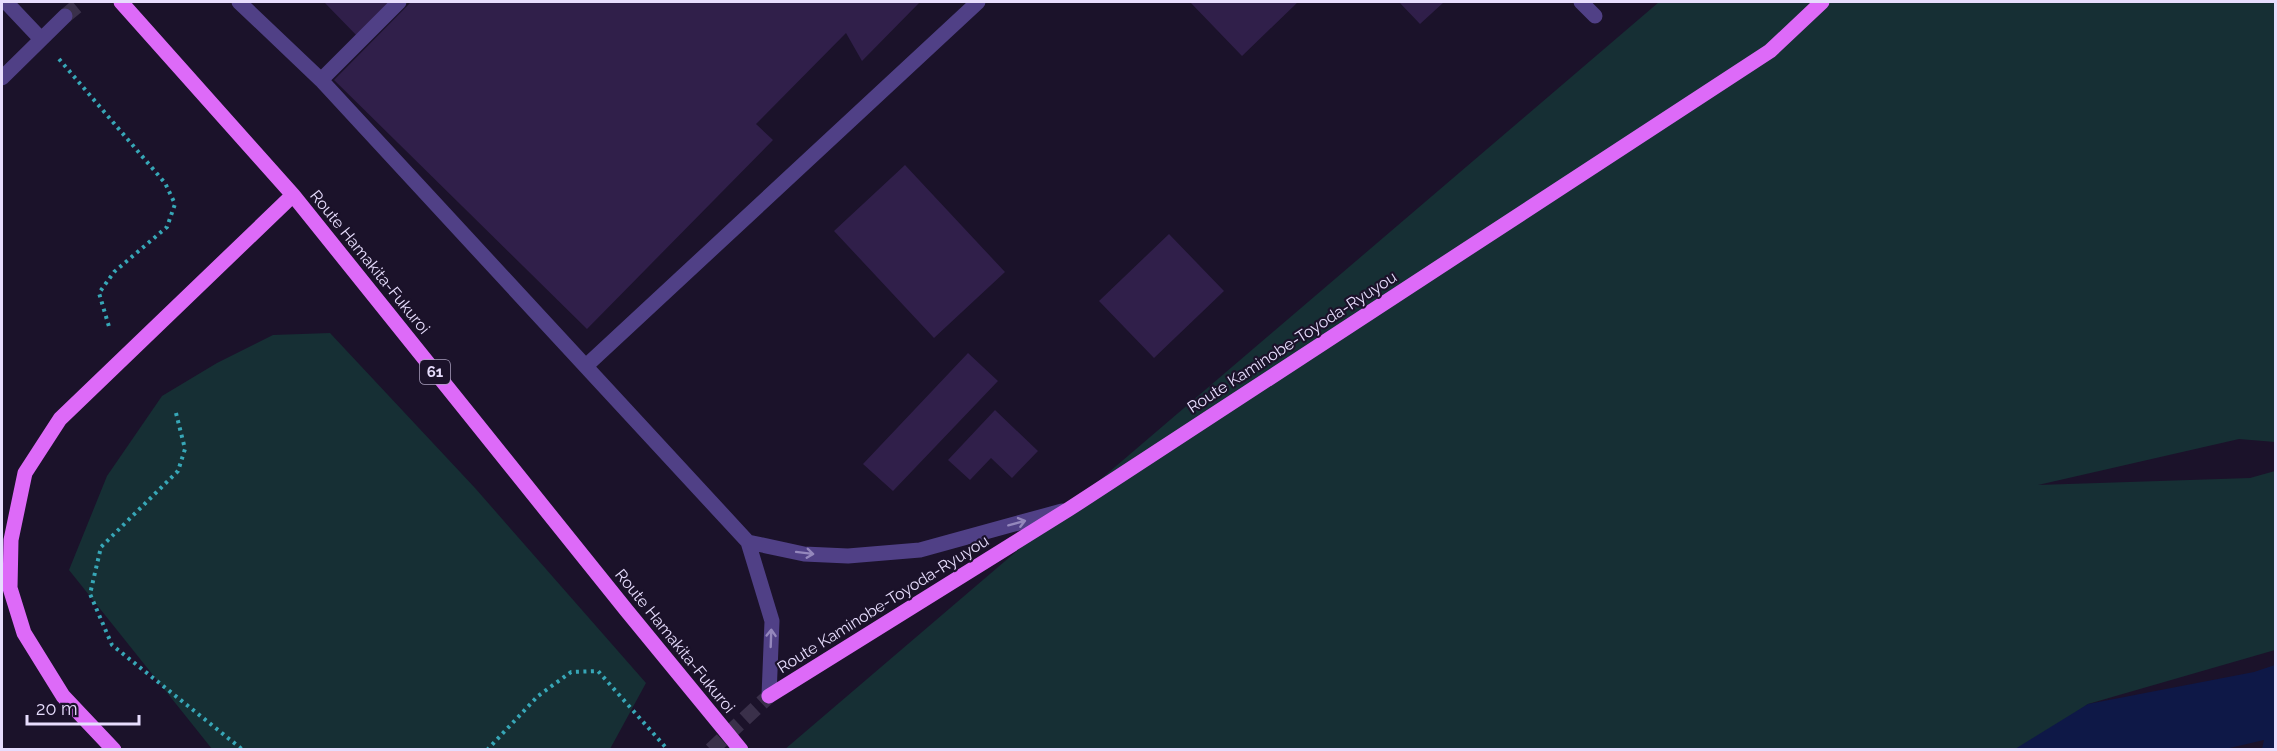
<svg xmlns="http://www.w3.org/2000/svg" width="2277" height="751" viewBox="0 0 2277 751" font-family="Raleway,sans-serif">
<rect width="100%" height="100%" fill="#1b122a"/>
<path fill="#162f34" d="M1659,2H2275V442L2239,439L2038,485L2250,478L2275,471V650L2088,704L2023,749L784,750Z
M330,333L475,488L646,683L610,749H212L69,570L107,476L162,396L217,363L273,335Z"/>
<path fill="#0e1847" d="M2275,665V749H2262L2264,740L2221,750L2015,749L2088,704L2254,672Z"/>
<path fill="#301f4a" d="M324,2H399L360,39Z
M411,2H920L862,61L846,33L756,124L773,140L587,329L334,80Z
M1190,2H1298L1242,56Z
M1399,2H1444L1420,24Z
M905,165L1005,272L934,338L834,231Z
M1169,234L1224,291L1154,358L1099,301Z
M968,353L998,381L893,491L863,464Z
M995,410L1038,451L1012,478L991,458L970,480L948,460Z"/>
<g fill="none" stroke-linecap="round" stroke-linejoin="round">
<path stroke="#3a304a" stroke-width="15" stroke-dasharray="15 8" stroke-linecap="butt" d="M65,16L82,2"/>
<path stroke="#3a304a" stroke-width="15" stroke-dasharray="15 8" stroke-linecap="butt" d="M711,750L769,696"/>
<path stroke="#37a7b7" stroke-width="4" stroke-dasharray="3 4.5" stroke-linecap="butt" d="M59,59L165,183L175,204L167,227L114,272L99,293L110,330
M176,413L185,449L178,471L101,547L90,594L112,645L243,750
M487,750L538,696L571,672L598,671L668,750"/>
<path stroke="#504086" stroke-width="15" d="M6,2L40,38
M239,2L321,80L748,542L772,621L769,696
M1581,2L1595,16
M2,78L65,16
M321,80L399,2
M587,365L978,2
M748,542L804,554L848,556L920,550L1062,511"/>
<path stroke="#dd6af8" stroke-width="15" d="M121,2L293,195L627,611L741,750
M769,696L1069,509L1770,51L1822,2
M114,750L63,696L24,633L10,588L11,540L25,473L60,419L293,195"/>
</g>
<defs><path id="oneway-shaft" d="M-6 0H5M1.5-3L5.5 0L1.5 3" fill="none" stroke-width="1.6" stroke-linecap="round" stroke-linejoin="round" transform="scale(1.5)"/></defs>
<g stroke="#9487bc">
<use href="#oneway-shaft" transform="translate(1017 523) rotate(-15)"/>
<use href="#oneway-shaft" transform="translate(805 553) rotate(7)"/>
<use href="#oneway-shaft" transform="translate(771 638) rotate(-88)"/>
</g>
<g text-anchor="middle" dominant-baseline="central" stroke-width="4.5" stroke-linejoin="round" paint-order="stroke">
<rect fill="#1b122a" stroke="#aaa0be" stroke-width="1.5" x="420" y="360" width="30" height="24" rx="4.5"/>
<g font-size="15" font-weight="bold" fill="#e7ddfd">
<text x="435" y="372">61</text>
</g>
<g font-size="16" fill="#e7ddfd" stroke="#1b122a">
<text transform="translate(370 262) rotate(51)">Route Hamakita-Fukuroi</text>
<text transform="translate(1292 342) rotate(-33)">Route Kaminobe-Toyoda-Ryuyou</text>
<text transform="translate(883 604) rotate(-32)">Route Kaminobe-Toyoda-Ryuyou</text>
<text transform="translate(675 641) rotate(51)">Route Hamakita-Fukuroi</text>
</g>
</g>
<rect width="2277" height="751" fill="none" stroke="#e7ddfd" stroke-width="6"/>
<path d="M27 715v9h112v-9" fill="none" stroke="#e7ddfd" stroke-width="3"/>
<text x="36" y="715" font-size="18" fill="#e7ddfd" stroke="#1b122a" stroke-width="4.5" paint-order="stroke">20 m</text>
</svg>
